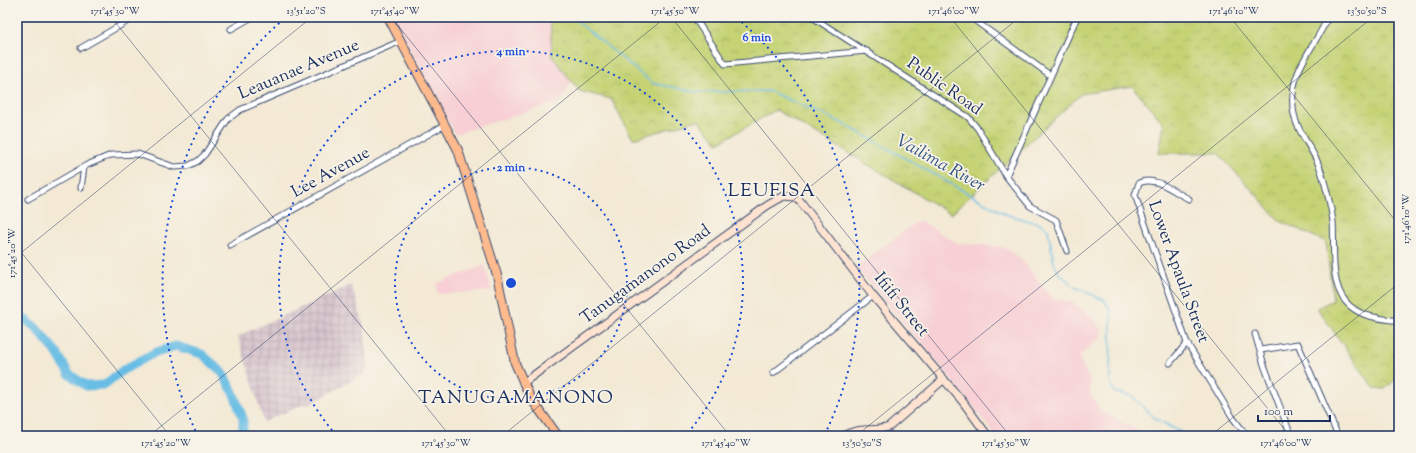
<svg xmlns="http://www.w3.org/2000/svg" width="1416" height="453" viewBox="0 0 1416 453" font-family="'Sorts Mill Goudy',serif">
<defs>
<pattern id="industrial-grid" width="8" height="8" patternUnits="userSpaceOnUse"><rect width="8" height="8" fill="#d2bdc8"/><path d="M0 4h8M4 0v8" fill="none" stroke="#aa9aa6"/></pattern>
<pattern id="park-crowns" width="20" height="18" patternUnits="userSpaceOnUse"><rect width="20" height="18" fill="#c5d375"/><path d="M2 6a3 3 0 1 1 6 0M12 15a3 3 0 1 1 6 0" fill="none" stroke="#a9b568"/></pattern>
</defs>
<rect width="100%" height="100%" fill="#f7f3e8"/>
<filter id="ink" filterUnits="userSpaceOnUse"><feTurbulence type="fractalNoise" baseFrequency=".025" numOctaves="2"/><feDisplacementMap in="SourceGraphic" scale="8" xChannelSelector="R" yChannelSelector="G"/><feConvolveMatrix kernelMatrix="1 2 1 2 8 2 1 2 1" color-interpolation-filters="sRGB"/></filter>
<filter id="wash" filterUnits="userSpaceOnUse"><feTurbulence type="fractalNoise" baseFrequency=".012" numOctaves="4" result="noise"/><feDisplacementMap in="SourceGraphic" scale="16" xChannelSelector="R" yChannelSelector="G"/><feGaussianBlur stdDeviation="0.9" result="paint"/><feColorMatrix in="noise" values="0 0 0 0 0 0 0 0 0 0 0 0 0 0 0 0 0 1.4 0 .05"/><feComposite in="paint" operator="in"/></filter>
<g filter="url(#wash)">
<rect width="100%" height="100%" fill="#f3e9d4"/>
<path fill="#f7cfd4" d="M392,17H605L561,101L455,134Z
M919,220L957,243L1004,247L1022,260L1053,299L1074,303L1091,316L1102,329L1101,337L1079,357L1090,381V394L1101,411L1148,436H996L942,368L856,267Z
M485,265L492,291L438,294L436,284Z"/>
<path fill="url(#industrial-grid)" d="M351,285L363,321L369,368L363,374L308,405L304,404L264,422L238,336Z"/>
<path fill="url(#park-crowns)" stroke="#70816a" d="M550,17H1399V376L1385,389L1374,388L1317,308L1333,300L1326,242L1280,221L1218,153H1159L1164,124L1132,86L1081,94L951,214L776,110L718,143L698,120L633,139L611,99L579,91L552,56Z"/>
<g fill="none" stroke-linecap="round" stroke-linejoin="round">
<path stroke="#68bde4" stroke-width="1.5" d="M572,17L652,83L696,92L769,91L842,123L1005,214L1041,224L1048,230L1054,263L1059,273L1075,287L1104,300L1111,311L1110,381L1114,392L1132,396L1155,418L1187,436"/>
<path stroke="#68bde4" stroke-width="9" d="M17,313L35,327L57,353L69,374L86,386L104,385L123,370L156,352L176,346L202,354L222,372L233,392L243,418V436"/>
</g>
</g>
<g filter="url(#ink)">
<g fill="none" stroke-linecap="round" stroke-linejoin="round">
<defs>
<path id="street" d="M694,17L725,64L867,51
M812,17L968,117L978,129L1006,176L1030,206L1056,220L1067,251
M970,17L1050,75
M1328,17C1317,43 1295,65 1293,94C1290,124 1305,136 1317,161C1322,171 1325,184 1328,196C1330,204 1332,213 1333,222C1335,247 1329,282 1346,302C1360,318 1380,318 1399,321
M231,29L252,17
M81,48L135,17
M1006,176L1077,17
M81,188L84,167
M28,199L87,165L111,155L138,154L174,167L188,166L198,161L205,154L228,119L240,110L401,41
M1189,199C1174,192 1155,175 1139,183L1135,195L1187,343L1233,418L1247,436
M230,245L445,125
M1255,334L1264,365L1291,436
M1261,350L1298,344L1338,436
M1170,363L1187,343
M773,373L873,296"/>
<path id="secondary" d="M523,383L768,205L784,196L795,197L800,201L873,296L963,402L988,436
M843,436C857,427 873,432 889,427L944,379"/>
<path id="primary" d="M388,17L458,150L497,275L515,363L530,397L558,436"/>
</defs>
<use href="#street" stroke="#3b4b70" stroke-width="7"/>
<use href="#secondary" stroke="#3b4b70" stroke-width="9"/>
<use href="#primary" stroke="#3b4b70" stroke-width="10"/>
<use href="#street" stroke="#fff" stroke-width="5"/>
<use href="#secondary" stroke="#fee3d1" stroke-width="7"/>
<use href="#primary" stroke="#fcba8d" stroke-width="8"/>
</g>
</g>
<path fill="none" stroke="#1b2f5e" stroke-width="1" stroke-opacity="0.45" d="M111,17L450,436M391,17L730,436M671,17L1010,436M950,17L1290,436M1230,17L1399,225M17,247L170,436M17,256L312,17M149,436L666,17M502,436L1020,17M856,436L1373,17M1210,436L1399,283"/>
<g fill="none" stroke="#1d4ed8" stroke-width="2" stroke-dasharray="2 4">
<circle cx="511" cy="283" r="116"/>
<path d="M336 435A232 232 0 1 1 686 435"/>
<path d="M198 436A348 348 0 0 1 285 18M737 18A348 348 0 0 1 824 436"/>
</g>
<g text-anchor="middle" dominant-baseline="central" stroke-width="3.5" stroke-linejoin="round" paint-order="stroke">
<g font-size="17" fill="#1b2f5e" stroke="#f7f3e8">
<text transform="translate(299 70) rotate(-23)">Leauanae Avenue</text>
<text transform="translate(944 87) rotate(35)">Public Road</text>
<text transform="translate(331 173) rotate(-29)">Lee Avenue</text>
<text transform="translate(1178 272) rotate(70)">Lower Apaula Street</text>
<text transform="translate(646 275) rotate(-36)">Tanugamanono Road</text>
<text transform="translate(901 305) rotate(51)">Ifiifi Street</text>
</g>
<g font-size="18" font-style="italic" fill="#2e5280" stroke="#f7f3e8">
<text transform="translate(940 164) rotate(29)">Vailima River</text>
</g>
<g font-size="19" letter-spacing="1" fill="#1b2f5e" stroke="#f7f3e8">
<text x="772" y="191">LEUFISA</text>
<text x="516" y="398">TANUGAMANONO</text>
</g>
</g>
<circle cx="511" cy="283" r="6" fill="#1d4ed8" stroke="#f7f3e8" stroke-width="2"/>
<g font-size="12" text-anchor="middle" font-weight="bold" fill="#1d4ed8" stroke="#f7f3e8" stroke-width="3.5" stroke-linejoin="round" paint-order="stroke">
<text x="757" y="41">6 min</text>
<text x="511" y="55">4 min</text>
<text x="511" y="171">2 min</text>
</g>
<rect width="1416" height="453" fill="none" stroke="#f7f3e8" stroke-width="44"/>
<path d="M1258 415v6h72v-6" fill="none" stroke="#1b2f5e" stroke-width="2"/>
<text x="1264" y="415" font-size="12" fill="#1b2f5e" stroke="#f7f3e8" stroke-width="3" paint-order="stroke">100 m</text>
<rect x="22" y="22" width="1372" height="409" fill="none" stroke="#1b2f5e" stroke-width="1.5"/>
<g font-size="10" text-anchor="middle" fill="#1b2f5e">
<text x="115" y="14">171°45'30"W</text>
<text x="306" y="14">13°51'20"S</text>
<text x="395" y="14">171°45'40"W</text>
<text x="675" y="14">171°45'50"W</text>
<text x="954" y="14">171°46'00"W</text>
<text x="1234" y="14">171°46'10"W</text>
<text x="1367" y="14">13°50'50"S</text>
<text transform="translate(1405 219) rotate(-90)" y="4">171°46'10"W</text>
<text transform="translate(11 253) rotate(-90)" y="4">171°45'20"W</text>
<text x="166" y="446">171°45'20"W</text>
<text x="446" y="446">171°45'30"W</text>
<text x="726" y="446">171°45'40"W</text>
<text x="862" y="446">13°50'50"S</text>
<text x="1006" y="446">171°45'50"W</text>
<text x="1286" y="446">171°46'00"W</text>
</g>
</svg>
